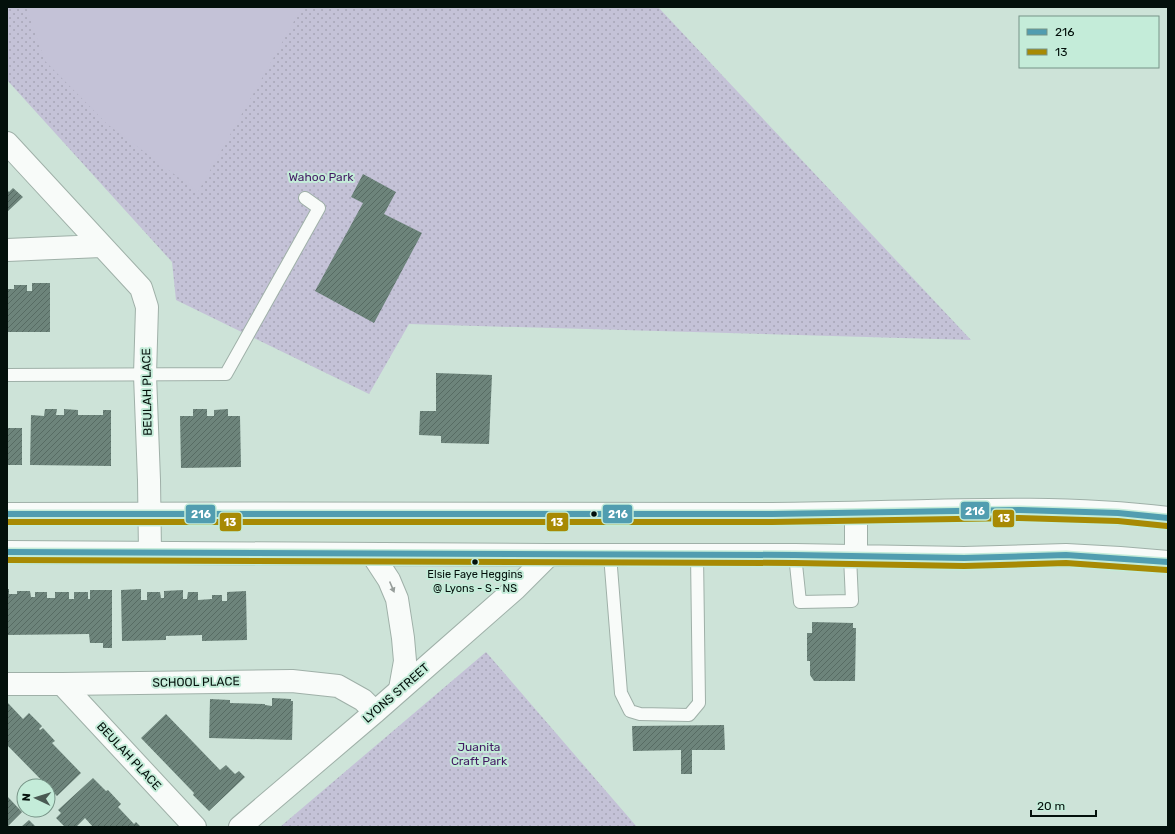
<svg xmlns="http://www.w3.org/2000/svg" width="1175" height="834" viewBox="0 0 1175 834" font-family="Rubik,sans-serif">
<defs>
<pattern id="park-dots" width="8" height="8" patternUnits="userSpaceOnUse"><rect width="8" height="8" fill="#c4c2d7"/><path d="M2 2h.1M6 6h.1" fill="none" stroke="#a7a6b7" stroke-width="1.8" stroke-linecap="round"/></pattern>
<pattern id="building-hatch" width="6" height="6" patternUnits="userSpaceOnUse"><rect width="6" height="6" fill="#6d847b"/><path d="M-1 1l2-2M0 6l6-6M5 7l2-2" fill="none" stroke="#576b63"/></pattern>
</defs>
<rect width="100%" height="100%" fill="#cde3d8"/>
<path fill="url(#park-dots)" d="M7,7H658L971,340L409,324L369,394L176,300L172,262L7,80Z
M486,652L637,827H280Z"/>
<path fill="#c4c2d7" d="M26,7H302L198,192L107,124L45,61Z"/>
<path fill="url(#building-hatch)" d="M363,174L396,192L384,214L422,233L374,323L315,291L363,203L351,197Z
M13,188L23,197L7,212V190L9,192Z
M32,283H50V332H7V289H14V285H27V291H32Z
M436,373L492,375L489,444L441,443V436L419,435L420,411H436Z
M45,409H57L56,415H64V409L78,410V415H103V410H111V466L30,465L31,415L44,416Z
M193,409H207V416H214V410L228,409V416H240L241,467L181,468L180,416H193Z
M7,428H22V465H7Z
M7,589H9V594H17V591H30L31,597H35V592H47V598H55V592H69V599H74V592H88V599H90V590H112V648H103V643H90L89,634L7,635Z
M141,589V600H147V592H160L161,598H164V591L183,590V599H187L188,592H198V600L212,599V595H222V601H227V592L246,591L247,640L202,641V635L166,636V640L122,641L121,590Z
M812,622L853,623V628H856L855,681H814L810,675V661H807V633H812Z
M272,698L291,699V701H293L292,740L209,738L210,699L230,700V703L265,704V705L272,706Z
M7,702L23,719L29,713L42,726L39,729L40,730L43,728L55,741L52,743L81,773L57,796L7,745Z
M166,714L220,770L226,765L235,774L239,771L245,777L209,811L193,795L194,793L141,738Z
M724,725L725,750H692V774H681V750L633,751L632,726Z
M93,778L106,791L108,790L121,804L118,807L134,824L136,822L141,827H93L85,818L76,827H65L56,818L61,813L58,810Z
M7,796L22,812L7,827Z
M29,820L36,827H21Z"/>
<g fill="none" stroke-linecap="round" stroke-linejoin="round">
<defs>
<path id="lane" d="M7,375L226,374L319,208L305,198
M610,555L621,693L630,711L640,714L689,715L699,703L697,555
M795,555L800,602L852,601L850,556"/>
<path id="street" d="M7,143L141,288L147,307L145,375L149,480L150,553
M7,250L101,246
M7,684H62L292,681L338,686L363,700L375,712
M62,684L195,827
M240,827L375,712L515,589L549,555"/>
<path id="secondary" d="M7,514C262,513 517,514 772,514C904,514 1036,502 1168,518
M7,552L549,555H795L964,558L1066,555L1120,558L1168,562
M372,554L389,580L397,599L403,638L405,661L400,689
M856,556V513"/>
</defs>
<use href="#lane" stroke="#9fb0a8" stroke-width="14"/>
<use href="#street" stroke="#9fb0a8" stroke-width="24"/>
<use href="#secondary" stroke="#9fb0a8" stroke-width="24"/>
<use href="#lane" stroke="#f8fbf9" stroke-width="12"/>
<use href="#street" stroke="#f8fbf9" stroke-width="22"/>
<use href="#secondary" stroke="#f8fbf9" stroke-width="22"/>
<defs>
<path id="bus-1" d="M7,514H772L1020,510L1118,513L1168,518
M7,552L795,555L964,558L1066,555L1168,562"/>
<path id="bus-2" d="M7,522H772L1019,518L1118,521L1167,526
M7,560L795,563L964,566L1066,563L1167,570"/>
</defs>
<use href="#bus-1" stroke="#c4ecd9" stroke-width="9"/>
<use href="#bus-2" stroke="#c4ecd9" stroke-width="9"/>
<use href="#bus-1" stroke="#519db0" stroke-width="6"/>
<use href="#bus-2" stroke="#a78a04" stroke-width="6"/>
</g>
<defs><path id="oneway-solid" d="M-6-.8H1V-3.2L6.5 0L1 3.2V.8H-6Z"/></defs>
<use fill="#969d9a" href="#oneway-solid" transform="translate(392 587) rotate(67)"/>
<g fill="#03100b" stroke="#c4ecd9" stroke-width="1.5">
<circle cx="594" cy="514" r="3.5"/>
<circle cx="475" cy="562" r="3.5"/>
</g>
<g text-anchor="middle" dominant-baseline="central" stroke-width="4" stroke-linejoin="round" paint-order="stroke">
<g font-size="11" fill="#03100b" stroke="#c4ecd9">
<text x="475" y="574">Elsie Faye Heggins<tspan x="475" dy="14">@ Lyons - S - NS</tspan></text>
</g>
<g font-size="12" fill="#431c64" stroke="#c4ecd9">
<text x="321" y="177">Wahoo Park</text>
<text x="479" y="747">Juanita<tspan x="479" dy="14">Craft Park</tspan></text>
</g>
<g font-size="12" fill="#03100b" stroke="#c4ecd9">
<text transform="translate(147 392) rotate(-91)">BEULAH PLACE</text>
<text transform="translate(196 682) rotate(-1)">SCHOOL PLACE</text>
<text transform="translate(396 693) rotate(-41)">LYONS STREET</text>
<text transform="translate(129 756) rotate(47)">BEULAH PLACE</text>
</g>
</g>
<g stroke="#c4ecd9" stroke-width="1.5">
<rect x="960" y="501" width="30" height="19" rx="4" fill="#519db0"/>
<rect x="185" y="504" width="31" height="20" rx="4" fill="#519db0"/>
<rect x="602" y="504" width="31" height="20" rx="4" fill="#519db0"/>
<rect x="992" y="509" width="23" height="19" rx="4" fill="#a78a04"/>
<rect x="219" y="512" width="23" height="20" rx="4" fill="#a78a04"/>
<rect x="546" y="512" width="23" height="20" rx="4" fill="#a78a04"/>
</g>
<g font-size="11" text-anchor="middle" font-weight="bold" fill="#fff">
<text x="975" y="515">216</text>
<text x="201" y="518">216</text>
<text x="618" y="518">216</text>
<text x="1004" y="522">13</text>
<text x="230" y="526">13</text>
<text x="557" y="526">13</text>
</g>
<rect width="1175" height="834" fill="none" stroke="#03100b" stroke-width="16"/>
<rect x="1019" y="16" width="140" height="52" fill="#c4ecd9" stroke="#779487"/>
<rect x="1027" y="29" width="20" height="6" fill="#519db0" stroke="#779487"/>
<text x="1055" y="36" font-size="12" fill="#03100b">216</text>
<rect x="1027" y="49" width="20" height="6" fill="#a78a04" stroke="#779487"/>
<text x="1055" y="56" font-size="12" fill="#03100b">13</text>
<g transform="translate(36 798) rotate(274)"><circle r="19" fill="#c4ecd9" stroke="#779487"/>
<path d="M0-3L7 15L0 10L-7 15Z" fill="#4a5a53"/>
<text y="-6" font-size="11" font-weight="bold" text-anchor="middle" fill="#03100b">N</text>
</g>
<path d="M1031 810v6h65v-6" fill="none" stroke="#03100b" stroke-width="2"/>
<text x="1037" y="810" font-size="12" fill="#03100b" stroke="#c4ecd9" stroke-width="3" paint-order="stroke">20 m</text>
</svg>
